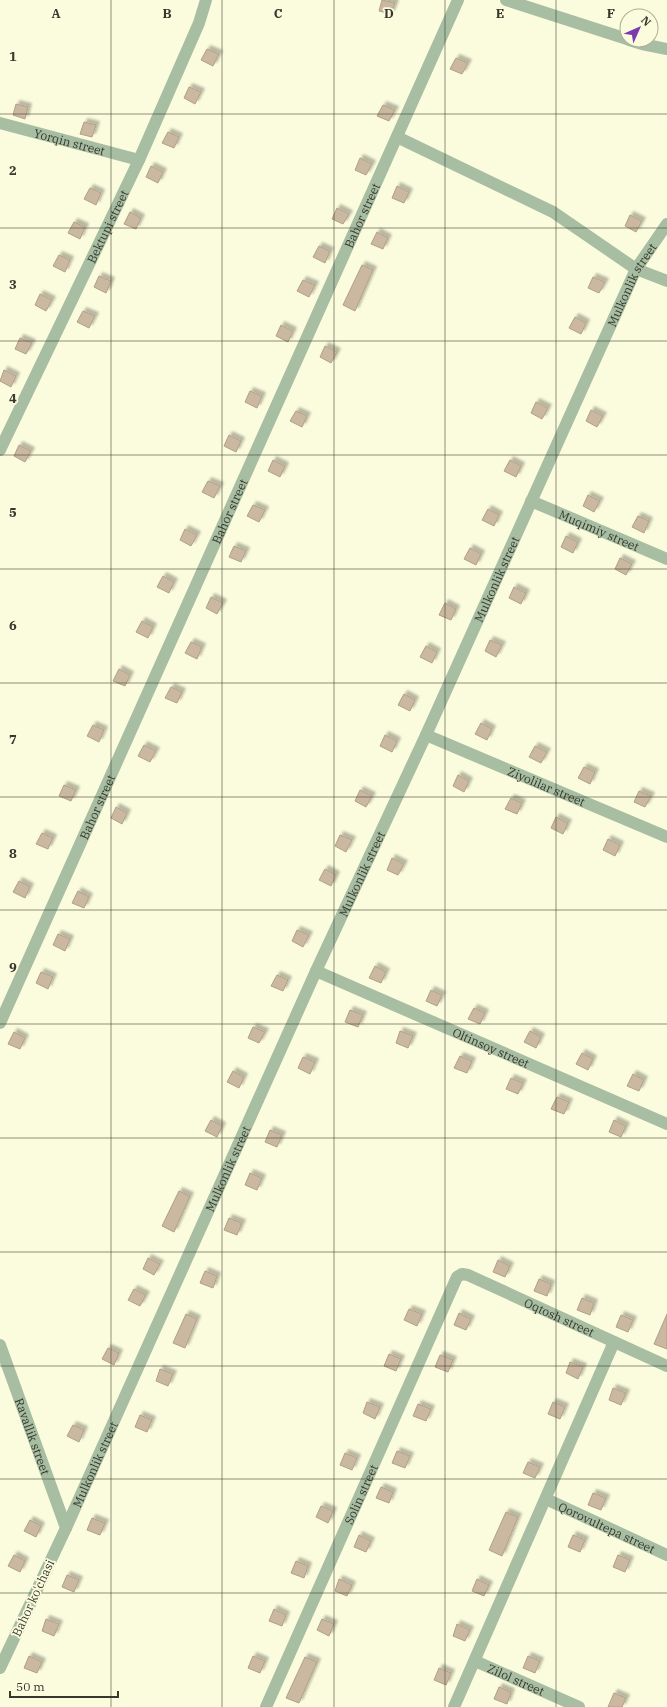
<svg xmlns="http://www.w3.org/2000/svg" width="667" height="1707" viewBox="0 0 667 1707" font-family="'IBM Plex Serif',serif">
<defs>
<filter id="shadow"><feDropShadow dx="3.5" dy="-3.5" stdDeviation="1" flood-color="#0004"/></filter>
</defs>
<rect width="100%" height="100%" fill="#fbfbdd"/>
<path fill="#cab8a1" stroke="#b1a088" filter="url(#shadow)" d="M382,0L395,3L391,14L379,11Z
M207,49L219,54L213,66L201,60Z
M456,58L468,63L462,74L450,69Z
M189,87L201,92L195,104L184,98Z
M16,104L28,107L25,119L13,115Z
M383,105L395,110L389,121L377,116Z
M84,122L96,125L92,137L80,134Z
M168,132L179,137L174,148L162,143Z
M360,158L372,164L366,175L355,170Z
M151,166L163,172L158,183L146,177Z
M397,186L409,192L404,203L392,198Z
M90,188L101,193L96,205L84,199Z
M337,208L349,214L343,224L332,219Z
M130,212L141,218L136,229L124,224Z
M630,215L642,221L636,232L625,226Z
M74,222L85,227L80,239L68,233Z
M377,232L388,238L383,249L371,244Z
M319,246L330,251L325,263L313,257Z
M59,255L70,260L65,272L53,266Z
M362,265L373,270L355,311L343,305Z
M99,276L111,281L106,293L94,287Z
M593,277L605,282L599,293L588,288Z
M303,280L315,285L309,297L297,291Z
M40,294L52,300L46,311L35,305Z
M83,311L95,316L89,328L77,322Z
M575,317L586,323L581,334L569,328Z
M281,325L293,331L288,342L276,336Z
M20,338L32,343L26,354L15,349Z
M325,346L337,352L331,363L320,357Z
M4,370L16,376L11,387L0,381Z
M250,391L262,396L257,408L245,402Z
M536,402L548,408L542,419L531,413Z
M591,410L603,416L597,427L586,421Z
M296,411L307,416L302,427L290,421Z
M229,435L241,441L236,452L224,446Z
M19,445L31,451L25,462L14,456Z
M273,460L285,466L280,477L268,471Z
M510,460L521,466L516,477L504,471Z
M208,481L220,486L214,498L202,492Z
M588,495L600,501L594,512L583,506Z
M253,505L265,510L259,522L247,516Z
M488,509L499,515L494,526L482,520Z
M638,516L649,521L644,533L632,527Z
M185,529L197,535L191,546L180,540Z
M566,536L578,542L573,553L561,547Z
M234,546L246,551L241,562L229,557Z
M470,548L481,554L476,565L464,559Z
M620,558L632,564L626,575L615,569Z
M163,576L174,582L169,593L157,587Z
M514,587L526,593L521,604L509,598Z
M211,597L223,603L217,614L206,608Z
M445,603L456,609L451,620L439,615Z
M142,621L153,627L148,638L136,632Z
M490,640L502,645L496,657L485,651Z
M191,642L202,647L197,659L185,653Z
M426,646L437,652L432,663L420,657Z
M119,669L130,675L125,686L113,681Z
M171,687L182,692L177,703L165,698Z
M404,694L415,700L410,711L398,705Z
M481,723L492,729L487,740L475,734Z
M93,725L104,730L99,742L87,736Z
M385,735L397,741L392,752L380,746Z
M144,745L156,751L150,762L138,756Z
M535,746L547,752L541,763L529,757Z
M584,767L595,772L590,784L578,778Z
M458,775L469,781L464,792L453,786Z
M64,785L76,790L71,801L59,796Z
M360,790L372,796L366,807L355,801Z
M639,791L651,796L645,807L634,802Z
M511,798L522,803L517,814L505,809Z
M116,807L127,813L122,824L111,818Z
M556,817L568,823L563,834L551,828Z
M42,833L53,838L48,849L36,844Z
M340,835L352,840L346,852L335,846Z
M608,839L620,845L615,856L603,850Z
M392,858L404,864L398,875L387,870Z
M325,869L336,875L331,886L319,880Z
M19,881L30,887L25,898L13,892Z
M78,891L89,897L84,908L72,903Z
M297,930L309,935L303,947L292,941Z
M58,934L70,939L65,951L53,945Z
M375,966L386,972L381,983L369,978Z
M41,972L53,977L48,989L36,983Z
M277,975L288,980L283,991L271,986Z
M431,990L442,995L437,1006L426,1001Z
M474,1008L485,1013L480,1024L468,1019Z
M350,1010L363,1015L358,1027L345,1022Z
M253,1027L265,1032L259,1043L248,1038Z
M400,1031L413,1036L408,1048L396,1043Z
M530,1031L541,1037L536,1048L524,1042Z
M14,1032L25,1038L20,1049L8,1044Z
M582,1053L593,1059L588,1070L576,1064Z
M460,1056L472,1061L467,1073L454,1068Z
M303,1057L315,1062L310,1074L298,1068Z
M233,1071L244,1077L239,1088L227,1082Z
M633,1074L644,1080L639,1091L627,1086Z
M511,1078L523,1083L518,1094L506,1089Z
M557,1097L569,1102L564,1114L551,1109Z
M211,1120L222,1126L217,1137L205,1131Z
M614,1120L626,1126L621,1137L609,1132Z
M270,1130L282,1135L277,1147L265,1142Z
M250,1173L262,1178L257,1190L245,1185Z
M179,1191L190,1196L174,1232L162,1226Z
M229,1218L242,1223L237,1235L224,1230Z
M148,1258L160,1264L154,1275L143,1269Z
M498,1260L510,1266L505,1277L493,1272Z
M205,1271L217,1276L213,1288L200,1283Z
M539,1279L551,1284L547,1296L534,1291Z
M134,1289L146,1295L140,1306L128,1300Z
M582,1298L594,1303L590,1315L577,1310Z
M409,1309L422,1314L417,1326L404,1320Z
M459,1313L471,1319L466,1330L454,1325Z
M186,1314L197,1319L185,1348L173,1343Z
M667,1314V1349L654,1344Z
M621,1315L633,1320L628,1332L616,1327Z
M108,1348L119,1353L114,1365L102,1359Z
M389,1354L401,1359L396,1371L384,1366Z
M440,1355L453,1360L448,1372L435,1367Z
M570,1362L583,1367L578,1379L566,1373Z
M160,1369L173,1374L168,1386L156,1381Z
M613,1388L626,1393L621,1405L609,1400Z
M367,1402L380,1407L375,1419L363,1413Z
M553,1402L565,1407L560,1419L548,1414Z
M418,1404L431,1409L426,1421L413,1416Z
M140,1415L152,1420L147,1432L135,1427Z
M73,1425L84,1430L79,1442L67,1436Z
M397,1451L410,1456L405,1468L392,1463Z
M345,1453L357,1458L352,1470L340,1465Z
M528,1462L540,1467L535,1478L523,1473Z
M381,1487L393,1492L389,1503L376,1498Z
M593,1493L606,1498L601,1510L588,1505Z
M321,1506L333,1511L328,1523L316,1517Z
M506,1512L518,1517L502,1556L489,1550Z
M92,1518L105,1523L100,1535L87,1530Z
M30,1520L41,1526L36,1537L24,1531Z
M359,1535L371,1541L366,1552L354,1547Z
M573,1535L585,1540L580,1552L568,1547Z
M14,1555L25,1561L20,1572L8,1566Z
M618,1555L630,1560L625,1572L613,1567Z
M296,1561L308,1566L304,1578L291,1573Z
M67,1575L79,1580L74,1592L62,1587Z
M339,1579L352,1585L347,1596L335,1591Z
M477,1579L489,1585L484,1596L472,1591Z
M274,1609L286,1615L282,1626L269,1621Z
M46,1619L59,1624L54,1636L42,1631Z
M322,1619L334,1624L329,1636L317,1630Z
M457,1624L470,1630L465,1641L453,1636Z
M29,1656L42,1662L37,1673L24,1668Z
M253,1656L265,1661L260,1673L248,1668Z
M528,1656L540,1661L535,1673L523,1668Z
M305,1657L317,1662L299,1703L286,1698Z
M439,1668L451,1673L446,1685L434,1680Z
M499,1687L511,1692L507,1704L494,1699Z
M614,1693L626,1698L622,1707H608Z"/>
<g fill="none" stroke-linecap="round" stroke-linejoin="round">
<g stroke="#a7bea2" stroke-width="12">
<path d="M506,0L627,39"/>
<path d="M629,40L642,44L667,49"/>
<path id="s1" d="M0,123L139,160"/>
<path d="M397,137L553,212L636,269L667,281"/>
<path id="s2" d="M0,450L139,160L199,23L206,0"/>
<path id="s3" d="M531,501L667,559"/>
<path id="s4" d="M426,735L667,837"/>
<path id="s5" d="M316,971L667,1124"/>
<path id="s6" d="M0,1023L458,0"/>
<path id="s7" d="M546,1499L667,1555"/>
<path id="s8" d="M66,1528L316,971L426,735L636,269L667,224"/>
<path id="s9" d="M475,1661L579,1707"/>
<path id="s10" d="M266,1707L457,1277L462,1274L468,1275L667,1366"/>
<path d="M454,1707L614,1342"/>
</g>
<path stroke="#a7bea2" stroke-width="12" id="s11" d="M0,1345L66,1528L0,1668"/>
</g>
<path fill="none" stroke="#37372c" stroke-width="1" stroke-opacity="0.55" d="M111,0V1707M222,0V1707M334,0V1707M445,0V1707M556,0V1707M0,114H667M0,228H667M0,341H667M0,455H667M0,569H667M0,683H667M0,797H667M0,910H667M0,1024H667M0,1138H667M0,1252H667M0,1366H667M0,1479H667M0,1593H667"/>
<g text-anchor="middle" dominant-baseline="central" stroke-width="3.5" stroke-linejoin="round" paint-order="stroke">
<g font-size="12" fill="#37372c" stroke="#fbfbdd">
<text stroke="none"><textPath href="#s1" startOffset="72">Yorqin street</textPath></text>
<text stroke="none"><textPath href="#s6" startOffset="885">Bahor street</textPath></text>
<text stroke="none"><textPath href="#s2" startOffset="248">Bektupi street</textPath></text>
<text stroke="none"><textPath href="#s8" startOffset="1366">Mulkonlik street</textPath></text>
<text stroke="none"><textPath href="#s6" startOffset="561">Bahor street</textPath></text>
<text stroke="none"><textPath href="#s3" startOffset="74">Muqimiy street</textPath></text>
<text stroke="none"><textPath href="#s8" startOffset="1042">Mulkonlik street</textPath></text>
<text stroke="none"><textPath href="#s4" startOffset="131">Ziyolilar street</textPath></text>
<text stroke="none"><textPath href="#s6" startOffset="237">Bahor street</textPath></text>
<text stroke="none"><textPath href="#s8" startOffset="718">Mulkonlik street</textPath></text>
<text stroke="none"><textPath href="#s5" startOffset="191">Oltinsoy street</textPath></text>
<text stroke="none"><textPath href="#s8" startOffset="394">Mulkonlik street</textPath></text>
<text stroke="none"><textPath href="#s10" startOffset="583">Oqtosh street</textPath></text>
<text stroke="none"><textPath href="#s11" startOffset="97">Ravallik street</textPath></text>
<text stroke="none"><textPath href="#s8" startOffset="70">Mulkonlik street</textPath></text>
<text stroke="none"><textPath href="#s10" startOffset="233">Solin street</textPath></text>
<text stroke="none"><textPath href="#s7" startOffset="67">Qorovultepa street</textPath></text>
<text transform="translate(33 1598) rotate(-65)">Bahor ko'chasi</text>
<text stroke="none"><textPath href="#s9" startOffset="45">Zilol street</textPath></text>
</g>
</g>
<g font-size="13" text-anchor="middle" font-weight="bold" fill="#37372c" stroke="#fbfbdd" stroke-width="3.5" stroke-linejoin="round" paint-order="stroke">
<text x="56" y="18">A</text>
<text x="167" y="18">B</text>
<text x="278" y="18">C</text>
<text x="389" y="18">D</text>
<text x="500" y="18">E</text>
<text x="611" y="18">F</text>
<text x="13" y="61">1</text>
<text x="13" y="175">2</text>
<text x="13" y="289">3</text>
<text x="13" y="403">4</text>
<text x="13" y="517">5</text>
<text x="13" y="630">6</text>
<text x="13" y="744">7</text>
<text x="13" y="858">8</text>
<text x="13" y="972">9</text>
</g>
<g transform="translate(639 28) rotate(45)"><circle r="19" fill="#fbfbdd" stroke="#adad96"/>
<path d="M0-3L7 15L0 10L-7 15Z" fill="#7b3baf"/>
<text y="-6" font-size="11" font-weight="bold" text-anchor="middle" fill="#37372c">N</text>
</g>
<path d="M10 1691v6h108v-6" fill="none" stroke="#37372c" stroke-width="2"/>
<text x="16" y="1691" font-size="12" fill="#37372c" stroke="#fbfbdd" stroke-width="3" paint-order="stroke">50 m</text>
</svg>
